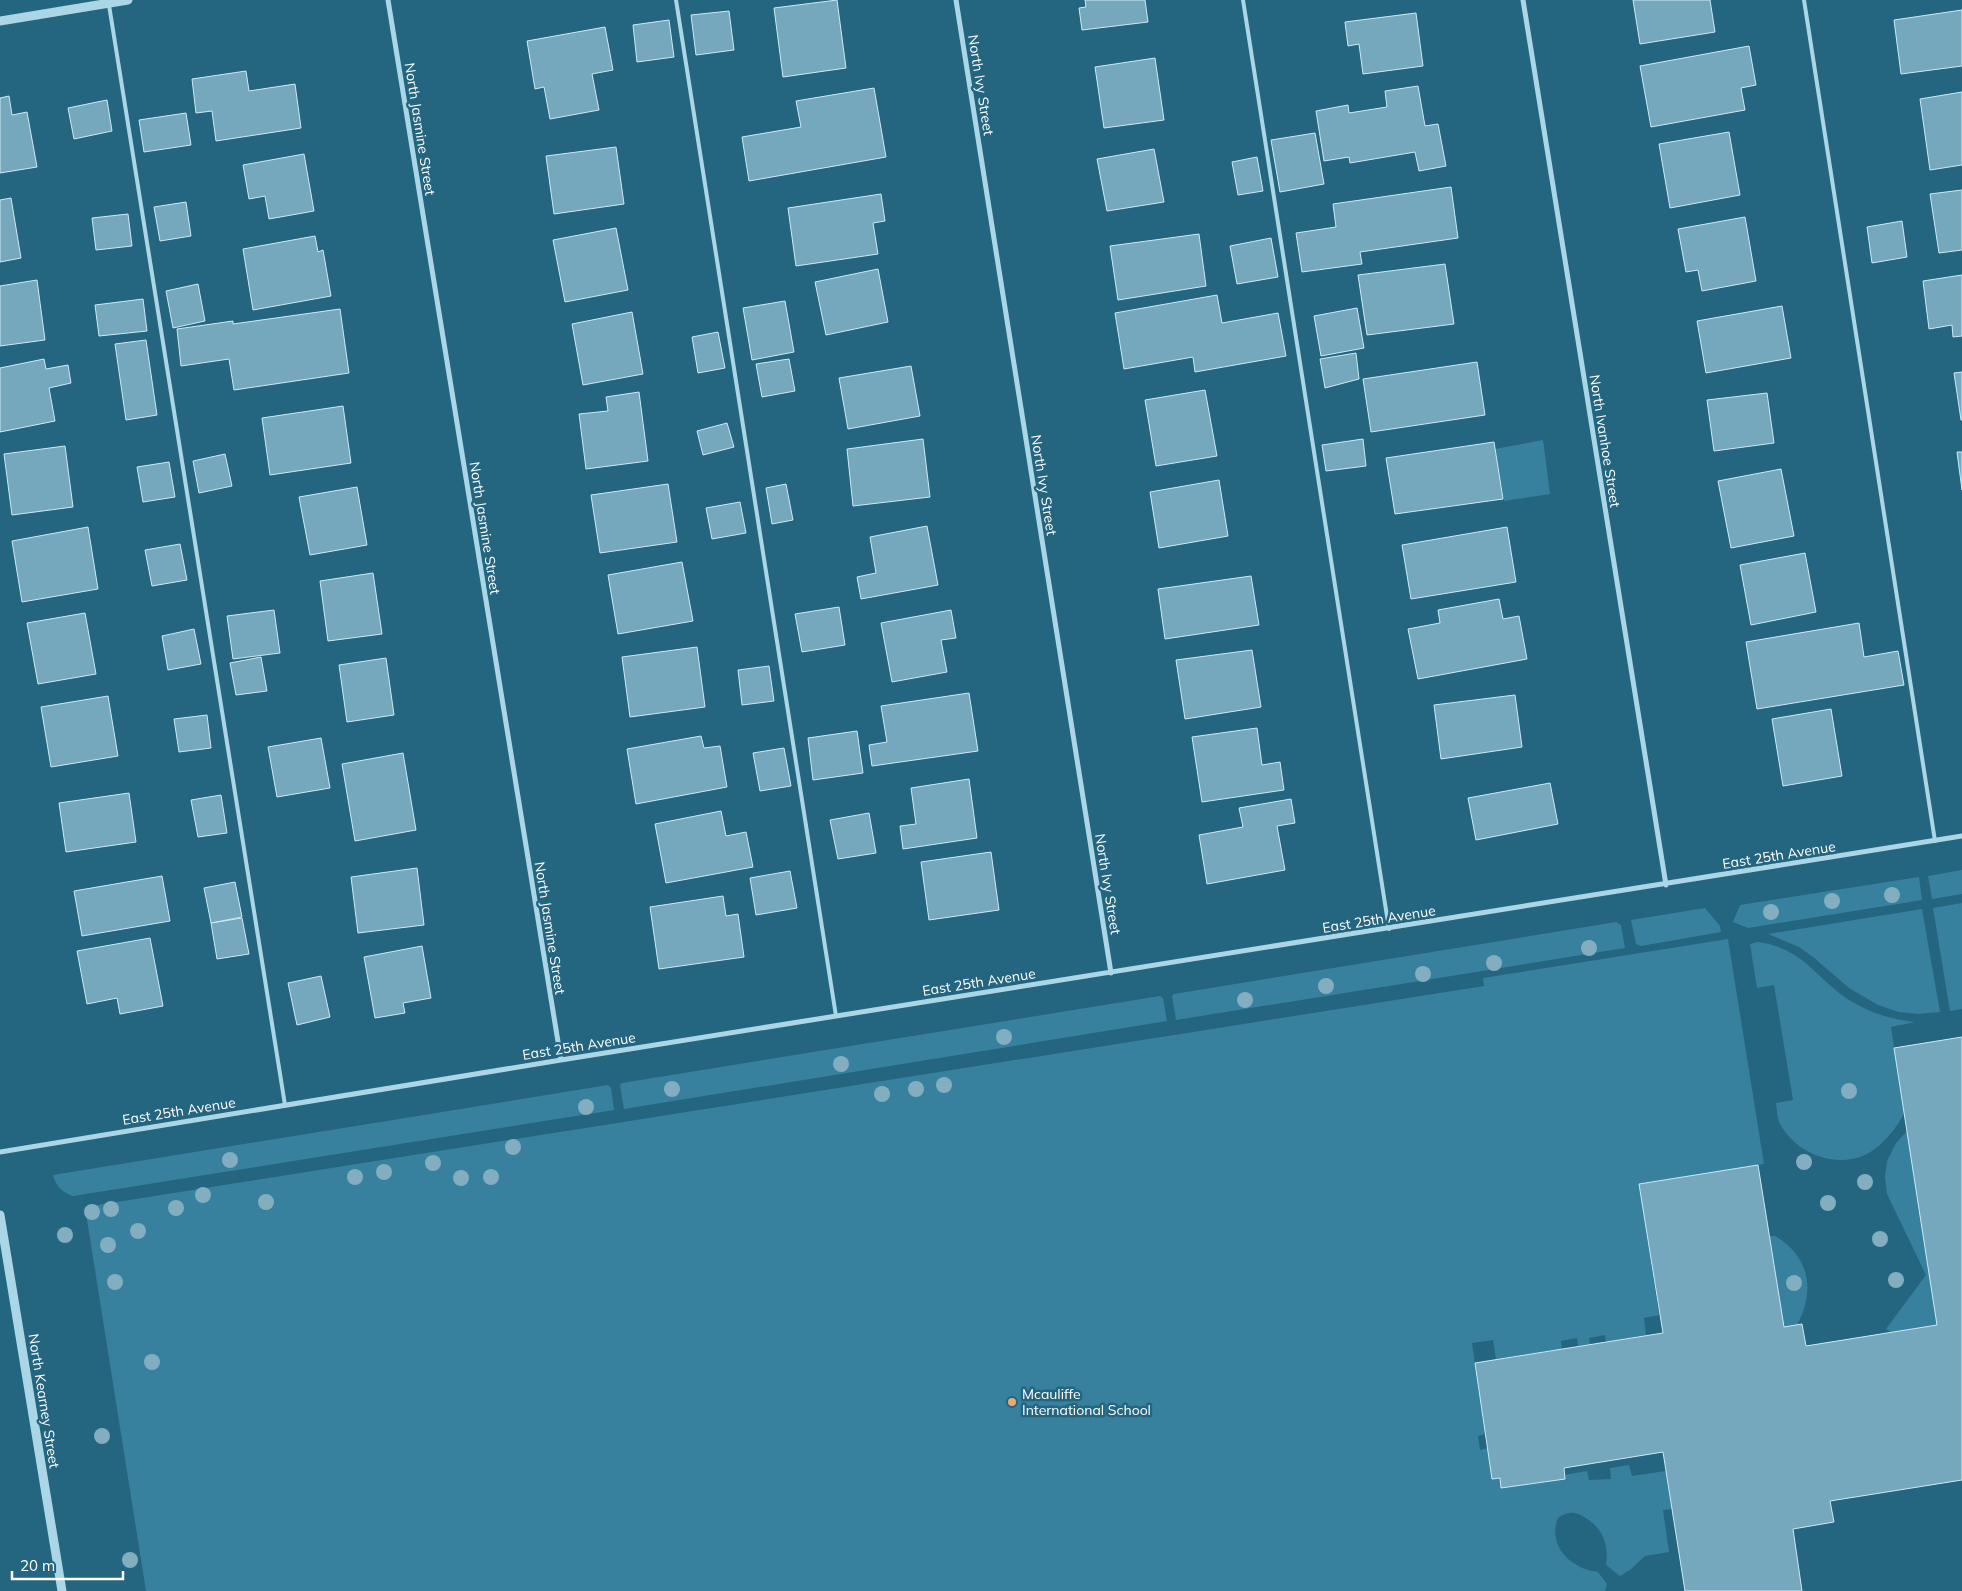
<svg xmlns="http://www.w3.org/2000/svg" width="1962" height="1591" viewBox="0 0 1962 1591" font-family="Mulish,sans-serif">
<rect width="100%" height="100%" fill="#246580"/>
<path fill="#38819e" d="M1543,440L1550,494L1504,501L1495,449Z
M1962,870V894L1932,899L1928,876Z
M1919,877L1922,900L1748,928L1733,922L1740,905Z
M1962,903V1009L1950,1011L1933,908Z
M1705,908L1720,926L1721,932L1641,946L1636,944L1631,920Z
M1922,909L1940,1012L1918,1014L1899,1012L1878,1005L1849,988L1813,957L1799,947L1768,934Z
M1616,922L1621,925L1625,948L1176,1020L1172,996L1174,994Z
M1728,939L1764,1164L1639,1184L1659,1315L1644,1318L1646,1335L1606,1342L1605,1335L1589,1338L1590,1344L1578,1346L1577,1338L1561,1341L1562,1349L1496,1359L1493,1340L1472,1343L1485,1434L1478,1436L1480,1450L1488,1448L1492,1479L1500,1478L1501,1488L1565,1479L1564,1475L1587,1471L1589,1480L1611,1479L1610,1468L1629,1465L1632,1476L1666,1471L1672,1509L1663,1510L1669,1552L1645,1556L1630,1570L1620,1576L1606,1565C1609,1544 1603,1528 1584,1517C1580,1514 1574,1512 1569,1513C1566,1513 1561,1516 1558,1518C1547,1546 1571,1569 1598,1572L1607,1584L1605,1591H146L85,1207L1484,986L1483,978Z
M1758,942C1794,947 1808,966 1833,988C1856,1008 1885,1019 1915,1022L1891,1027L1904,1113C1897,1128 1881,1148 1865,1155C1833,1169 1794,1152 1779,1122C1777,1116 1777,1109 1776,1103L1793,1100L1774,985L1757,988L1750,944Z
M1160,996L1163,998L1167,1021L624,1109L620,1085L622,1083Z
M608,1085L611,1088L614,1110L73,1196C63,1193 55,1185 53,1175Z
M1907,1131L1937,1325L1891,1332L1886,1329L1926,1275L1887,1194L1885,1177L1887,1161L1896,1143Z
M1769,1236H1775C1809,1256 1816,1290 1797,1325L1784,1327Z"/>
<path fill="#75a8bc" stroke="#ceeaf5" d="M837,0L846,68L783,77L774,8Z
M1085,0H1145L1148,22L1082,30L1079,8L1086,7Z
M1633,0H1710L1715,32L1640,44Z
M1962,10V66L1901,74L1894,20Z
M729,11L734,50L696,55L691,15Z
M1416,13L1423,66L1363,74L1359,44L1348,46L1345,22Z
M669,20L674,57L637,62L633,25Z
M605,27L613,70L592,74L599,110L550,119L544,87L535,89L527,41Z
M1749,46L1756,85L1741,88L1745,110L1651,127L1640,66Z
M1155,58L1164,120L1104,128L1095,67Z
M246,71L249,91L295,84L301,128L216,141L212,111L196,113L192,79Z
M1418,86L1425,126L1438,124L1446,166L1419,171L1415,152L1350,163L1349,157L1324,161L1316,111L1348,105L1349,113L1387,107L1385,91Z
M874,88L886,157L749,181L742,137L801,127L796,101Z
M1962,92V165L1930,170L1920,99Z
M9,96L12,115L27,112L37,167L0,173V98Z
M107,100L112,131L74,139L68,108Z
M186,113L191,145L144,152L139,120Z
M1729,132L1740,195L1670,208L1659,144Z
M1315,133L1324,184L1280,192L1271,140Z
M616,147L624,204L554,214L546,156Z
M1154,149L1164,202L1107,211L1097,159Z
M304,154L314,211L269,219L265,196L249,199L243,165Z
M1257,157L1263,191L1238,195L1232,162Z
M1451,187L1458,238L1360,252L1362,264L1302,272L1296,233L1336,227L1333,204Z
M1962,190V250L1939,253L1930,194Z
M881,194L885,221L873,223L878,254L796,266L788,208Z
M11,198L21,258L0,262V200Z
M186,202L191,236L160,241L154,207Z
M128,214L132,246L96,250L92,218Z
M1745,217L1756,281L1702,291L1698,270L1686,272L1678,229Z
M1902,221L1907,257L1872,263L1867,227Z
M616,228L628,290L565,302L553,240Z
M1199,234L1206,286L1118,300L1110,246Z
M315,236L318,252L323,250L331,296L253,310L243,249Z
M1271,238L1278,277L1237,284L1230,246Z
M1445,264L1454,324L1367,335L1358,275Z
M878,269L888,322L826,335L815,282Z
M1962,275V336L1953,337L1952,325L1929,329L1923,281Z
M37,280L45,340L0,346V286Z
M198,284L205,321L173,328L166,291Z
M1217,295L1222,323L1278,313L1286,356L1195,372L1193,357L1124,369L1115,313Z
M143,299L147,331L99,336L95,305Z
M785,301L794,352L752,360L743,308Z
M1782,306L1791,358L1706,373L1697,321Z
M1357,308L1364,348L1321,356L1314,316Z
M340,309L349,373L234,390L229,359L181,366L177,329L233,321V324Z
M632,312L643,374L583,385L572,324Z
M718,332L725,368L698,373L692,337Z
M146,340L157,415L126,420L115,344Z
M1356,353L1359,379L1325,388L1320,359Z
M44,359L46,369L68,365L71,383L49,388L55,421L0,432V368Z
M789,359L795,391L762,397L756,364Z
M1477,362L1485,415L1371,432L1363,379Z
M911,366L920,416L848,429L839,378Z
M1962,372V420H1961L1954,373Z
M1205,390L1217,456L1156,466L1145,400Z
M639,392L648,461L586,469L579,414L608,411L606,397Z
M1767,393L1774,443L1714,451L1707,400Z
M343,406L351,463L270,475L262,418Z
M727,423L734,447L703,455L697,431Z
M923,439L930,497L853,506L847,449Z
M1363,439L1366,466L1326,471L1322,445Z
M1494,442L1503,499L1395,514L1386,458Z
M65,446L73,507L12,515L4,454Z
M1957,452H1962V490Z
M225,454L232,486L199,493L193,461Z
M169,462L175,497L143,502L137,467Z
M1781,469L1794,536L1731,548L1718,481Z
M1219,480L1228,536L1159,548L1150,492Z
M668,484L677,542L600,553L591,495Z
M786,484L793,520L772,524L766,488Z
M357,487L367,545L310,555L299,497Z
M740,502L746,533L712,539L706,508Z
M927,526L938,585L861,599L857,577L876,573L870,537Z
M88,527L98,589L22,602L12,541Z
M1507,527L1516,582L1411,599L1402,545Z
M180,544L187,580L152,586L145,550Z
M1805,553L1816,612L1751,625L1740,565Z
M682,562L693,621L618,634L608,575Z
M373,573L382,634L328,641L320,581Z
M1251,576L1259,625L1165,639L1158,589Z
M1499,599L1503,619L1519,616L1527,659L1418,679L1408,629L1440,623L1438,610Z
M839,607L845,645L802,652L795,614Z
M274,610L280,653L233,659L227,616Z
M951,610L956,638L941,640L947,672L892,682L881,623Z
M85,613L96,674L38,684L27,623Z
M1859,623L1864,657L1898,651L1904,685L1757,709L1746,642Z
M194,629L201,664L168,670L162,636Z
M697,647L705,707L630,717L622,657Z
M1252,650L1261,707L1185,719L1176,660Z
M261,657L267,691L236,695L230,663Z
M386,658L394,715L347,722L339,665Z
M769,666L774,701L742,705L738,670Z
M969,693L978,751L872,766L869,745L887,742L881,706Z
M1515,695L1522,747L1441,759L1434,705Z
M108,696L118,756L51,767L41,707Z
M1831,709L1842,776L1783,786L1772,719Z
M207,715L211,748L179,752L174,719Z
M1257,728L1262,765L1280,762L1284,790L1202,802L1192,737Z
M857,731L863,773L813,780L808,738Z
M701,736L704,748L720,746L727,787L636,804L627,749Z
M321,738L330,788L277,797L268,747Z
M784,748L791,786L760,791L753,753Z
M403,753L416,830L355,841L342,764Z
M969,779L977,838L903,849L900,826L916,824L911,788Z
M1550,783L1558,824L1476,840L1468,798Z
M129,793L136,842L66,852L59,803Z
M221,795L227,833L198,837L191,800Z
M1291,799L1295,823L1277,826L1285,870L1207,884L1199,835L1243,827L1239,808Z
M721,811L726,836L746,832L753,867L666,883L655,824Z
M869,813L876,853L838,859L830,820Z
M991,852L999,910L929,920L921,862Z
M417,868L424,925L358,933L351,877Z
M790,871L797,908L756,915L750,878Z
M162,876L170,921L82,936L74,891Z
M235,882L242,917L211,923L204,888Z
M723,896L726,916L738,914L744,957L659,969L650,907Z
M242,918L249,954L217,959L211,923Z
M150,938L163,1006L120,1014L117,998L87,1004L77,951Z
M422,946L431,998L403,1003L405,1013L375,1018L364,957Z
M321,976L330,1017L297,1025L288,983Z
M1962,1037V1480L1830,1501L1834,1522L1793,1529L1802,1591H1685L1663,1452L1564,1468L1565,1479L1501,1488L1500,1478L1492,1479L1475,1363L1663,1333L1639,1184L1758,1165L1784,1327L1802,1324L1806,1346L1937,1325L1894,1048Z"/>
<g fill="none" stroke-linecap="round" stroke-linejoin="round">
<path stroke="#aad6e6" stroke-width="4" d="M676,0L836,1016
M1243,0L1389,929
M1804,0L1935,841
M109,5L285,1105"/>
<path stroke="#aad6e6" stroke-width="5" d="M388,0L561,1060
M956,0L1111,973
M1523,0L1666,885
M0,1152L561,1060L1962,836"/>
<path stroke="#aad6e6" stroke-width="9" d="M0,21L128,0
M0,1215L62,1591"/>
</g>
<g fill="#82aec0">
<circle cx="1892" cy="895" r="8"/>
<circle cx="1832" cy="901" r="8"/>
<circle cx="1771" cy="912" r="8"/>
<circle cx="1589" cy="948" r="8"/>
<circle cx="1494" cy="963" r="8"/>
<circle cx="1423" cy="974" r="8"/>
<circle cx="1326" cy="986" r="8"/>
<circle cx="1245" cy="1000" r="8"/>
<circle cx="1004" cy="1037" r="8"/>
<circle cx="841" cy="1064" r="8"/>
<circle cx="944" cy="1085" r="8"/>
<circle cx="672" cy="1089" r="8"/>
<circle cx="916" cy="1089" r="8"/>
<circle cx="1849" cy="1091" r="8"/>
<circle cx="882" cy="1094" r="8"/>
<circle cx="586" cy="1107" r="8"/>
<circle cx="513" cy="1147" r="8"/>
<circle cx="230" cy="1160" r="8"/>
<circle cx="1804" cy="1162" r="8"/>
<circle cx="433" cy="1163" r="8"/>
<circle cx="384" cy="1172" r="8"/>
<circle cx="355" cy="1177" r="8"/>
<circle cx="491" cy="1177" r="8"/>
<circle cx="461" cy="1178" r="8"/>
<circle cx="1865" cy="1182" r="8"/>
<circle cx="203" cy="1195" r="8"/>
<circle cx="266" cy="1202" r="8"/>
<circle cx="1828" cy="1203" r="8"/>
<circle cx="176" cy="1208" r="8"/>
<circle cx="111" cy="1209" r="8"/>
<circle cx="92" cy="1212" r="8"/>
<circle cx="138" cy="1231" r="8"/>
<circle cx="65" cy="1235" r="8"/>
<circle cx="1880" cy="1239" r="8"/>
<circle cx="108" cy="1245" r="8"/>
<circle cx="1896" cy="1280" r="8"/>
<circle cx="115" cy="1282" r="8"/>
<circle cx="1794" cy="1283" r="8"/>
<circle cx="152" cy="1362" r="8"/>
<circle cx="102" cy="1436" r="8"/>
<circle cx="130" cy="1560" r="8"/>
</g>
<circle fill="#f1a86e" stroke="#246580" stroke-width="2" cx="1012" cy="1402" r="5"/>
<g text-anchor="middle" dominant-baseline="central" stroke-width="5" stroke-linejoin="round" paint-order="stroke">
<g font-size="14" fill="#fff" stroke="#246580">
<text transform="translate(981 85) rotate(81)">North Ivy Street</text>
<text transform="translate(420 129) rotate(81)">North Jasmine Street</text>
<text transform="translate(1605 441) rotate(81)">North Ivanhoe Street</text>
<text transform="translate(1044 485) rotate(81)">North Ivy Street</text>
<text transform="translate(485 528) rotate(81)">North Jasmine Street</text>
<text transform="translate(1779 855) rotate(-9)">East 25th Avenue</text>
<text transform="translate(1108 884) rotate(81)">North Ivy Street</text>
<text transform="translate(1379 919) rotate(-9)">East 25th Avenue</text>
<text transform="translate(550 928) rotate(81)">North Jasmine Street</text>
<text transform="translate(979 982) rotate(-9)">East 25th Avenue</text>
<text transform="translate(579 1046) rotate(-9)">East 25th Avenue</text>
<text transform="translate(179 1111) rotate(-9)">East 25th Avenue</text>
<text transform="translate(44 1401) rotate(81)">North Kearney Street</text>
</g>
<g font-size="14" fill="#fff" stroke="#246580" text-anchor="start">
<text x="1022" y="1394">Mcauliffe<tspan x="1022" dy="16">International School</tspan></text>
</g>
</g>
<path d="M12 1571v8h111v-8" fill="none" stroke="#ffffff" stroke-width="2.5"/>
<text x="20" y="1571" font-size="15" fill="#ffffff" stroke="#246580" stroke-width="4" paint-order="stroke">20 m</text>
</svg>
